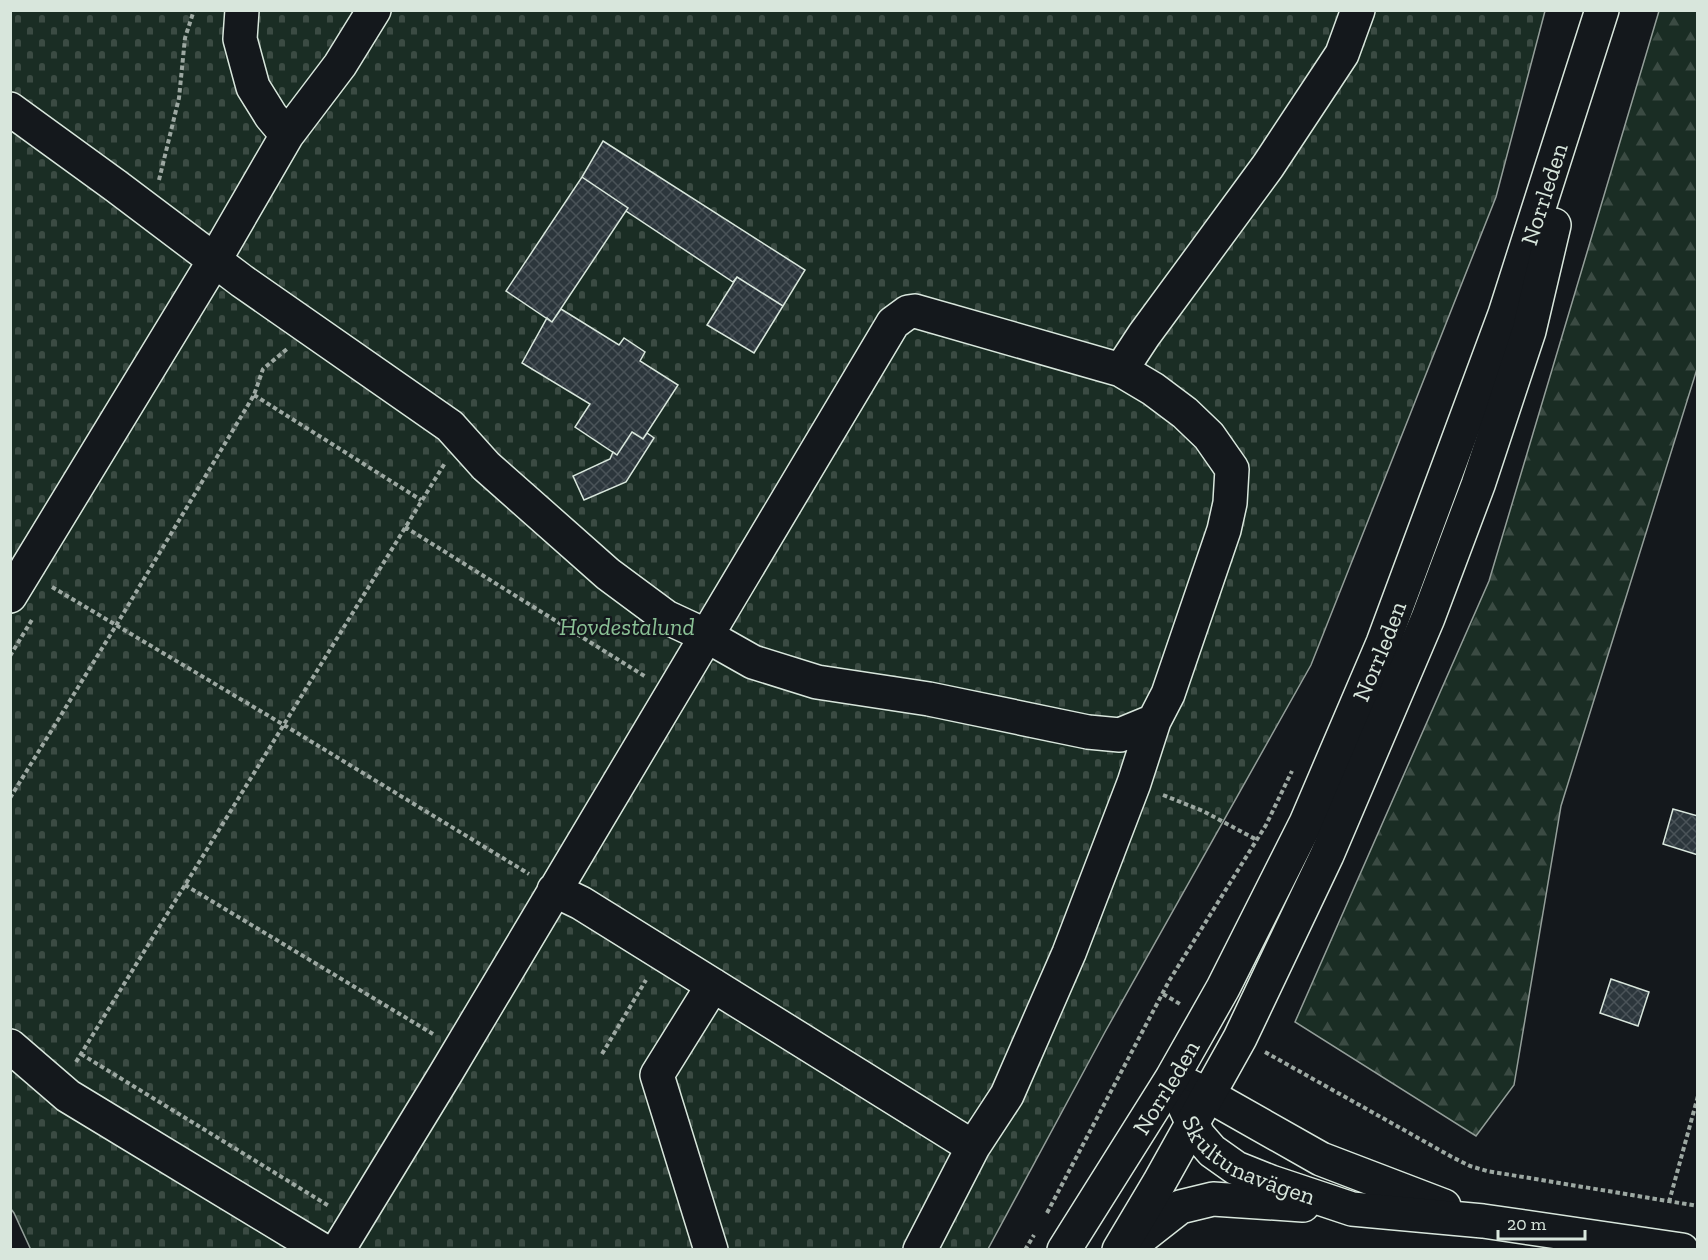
<svg xmlns="http://www.w3.org/2000/svg" width="1708" height="1260" viewBox="0 0 1708 1260" font-family="'Zilla Slab',serif">
<defs>
<pattern id="forest-firs" width="22" height="20" patternUnits="userSpaceOnUse" patternTransform="scale(1.5)"><rect width="22" height="20" fill="#1a2d24"/><path d="M5 1l3.5 6h-7zM16 11l3.5 6h-7z" fill="#3b4b43"/></pattern>
<pattern id="cemetery-stones" width="16" height="16" patternUnits="userSpaceOnUse" patternTransform="scale(1.5)"><rect width="16" height="16" fill="#1a2d24"/><path d="M2 7V4a2 2 0 0 1 4 0v3zM10 15v-3a2 2 0 0 1 4 0v3z" fill="#3b4b43"/></pattern>
<pattern id="building-cross-hatch" width="8" height="8" patternUnits="userSpaceOnUse" patternTransform="scale(1.5)"><rect width="8" height="8" fill="#2c363c"/><path d="M0 0l8 8M0 8l8-8" fill="none" stroke="#4a5358"/></pattern>
</defs>
<rect width="100%" height="100%" fill="#14181c"/>
<path fill="url(#forest-firs)" stroke="#939e99" stroke-width="1.5" d="M1659,11H1697V369L1561,806L1514,1085L1476,1136L1295,1022L1489,581Z"/>
<path fill="url(#cemetery-stones)" stroke="#939e99" stroke-width="1.5" d="M11,11H1545L1496,197L1311,665L1105,1032L988,1249L31,1250L14,1213L11,1209Z"/>
<path fill="url(#building-cross-hatch)" stroke="#d8e6dc" stroke-width="1.5" d="M603,141L805,270L783,306L737,277L733,282L626,211L628,208L582,177Z
M582,177L628,208L552,322L506,291Z
M737,277L783,306L754,353L707,325Z
M561,309L619,345L624,338L645,352L640,361L678,385L643,439L632,432L617,455L575,427L590,404L522,363L547,318L552,322Z
M632,432L643,439L647,433L654,438L626,482L584,500L573,476L610,459L613,452L617,455Z
M1673,809L1698,816V855L1663,844Z
M1611,979L1649,992L1638,1026L1600,1013Z"/>
<g fill="none" stroke-linecap="round" stroke-linejoin="round">
<defs>
<path id="minor" d="M242,10L240,39L253,87L271,116L287,135
M10,109L116,186L242,281L450,426L486,466L608,574L666,617L707,636L753,662L817,682L929,699L1088,732L1120,735L1154,721
M1121,370L1144,335L1268,166L1342,54L1358,10
M10,596L214,261L287,135L340,65L374,10
M554,890L581,903L973,1147
M10,1046L68,1096L322,1250
M338,1250L446,1073L893,323L908,312L915,311L1121,370L1153,389L1185,413L1209,436L1232,469L1230,503L1224,530L1168,694L1154,721L1134,783L1069,953L1007,1095L973,1147L920,1250
M711,1250L657,1075L713,985"/>
<g id="major">
<path d="M1187,1085L1208,1095L1321,1159L1444,1206"/>
<path id="s1" d="M1185,1107L1198,1135L1212,1151L1236,1168L1271,1182L1352,1209L1483,1221L1682,1250"/>
<path d="M1129,1247L1180,1207L1213,1199L1303,1205"/>
<path id="s2" d="M1064,1250L1172,1078L1223,988L1306,823L1383,643L1505,314L1602,10"/>
<path d="M1119,1250L1159,1183L1240,1038L1327,855L1428,618L1478,485L1529,331L1554,225"/>
</g>
</defs>
<use href="#minor" stroke="#d8e6dc" stroke-width="36"/>
<use href="#major" stroke="#d8e6dc" stroke-width="36"/>
<path stroke="#9da8a2" stroke-width="4" stroke-dasharray="4.5 3" stroke-linecap="butt" d="M159,180L179,98L185,38L194,10
M254,395L421,500
M405,527L646,677
M52,587L284,725L529,874
M10,656L33,618
M1163,795L1203,811L1257,840
M10,798L117,624L254,395L263,369L287,349
M185,885L433,1034
M1163,994L1180,1004
M1265,1052L1452,1157L1470,1166L1487,1171L1698,1206
M81,1054L329,1206
M602,1054L646,980
M76,1062L445,463
M1669,1202L1698,1096
M1047,1213L1169,981L1266,825L1292,771
M1025,1250L1034,1235"/>
<use href="#minor" stroke="#14181c" stroke-width="33"/>
<use href="#major" stroke="#14181c" stroke-width="33"/>
</g>
<g text-anchor="middle" dominant-baseline="central" stroke-width="4.5" stroke-linejoin="round" paint-order="stroke">
<g font-size="24" fill="#d8e6dc" stroke="#14181c">
<text stroke="none"><textPath href="#s2" startOffset="1164">Norrleden</textPath></text>
<text stroke="none"><textPath href="#s2" startOffset="678">Norrleden</textPath></text>
<text stroke="none"><textPath href="#s2" startOffset="192">Norrleden</textPath></text>
<text stroke="none"><textPath href="#s1" startOffset="88">Skultunavägen</textPath></text>
</g>
<g font-size="24" font-style="italic" fill="#8ac095" stroke="#14181c">
<text x="627" y="626">Hovdestalund</text>
</g>
</g>
<rect width="1708" height="1260" fill="none" stroke="#d8e6dc" stroke-width="24"/>
<path d="M1498 1230v9h87v-9" fill="none" stroke="#d8e6dc" stroke-width="3"/>
<text x="1507" y="1230" font-size="18" fill="#d8e6dc" stroke="#14181c" stroke-width="4.5" paint-order="stroke">20 m</text>
</svg>
